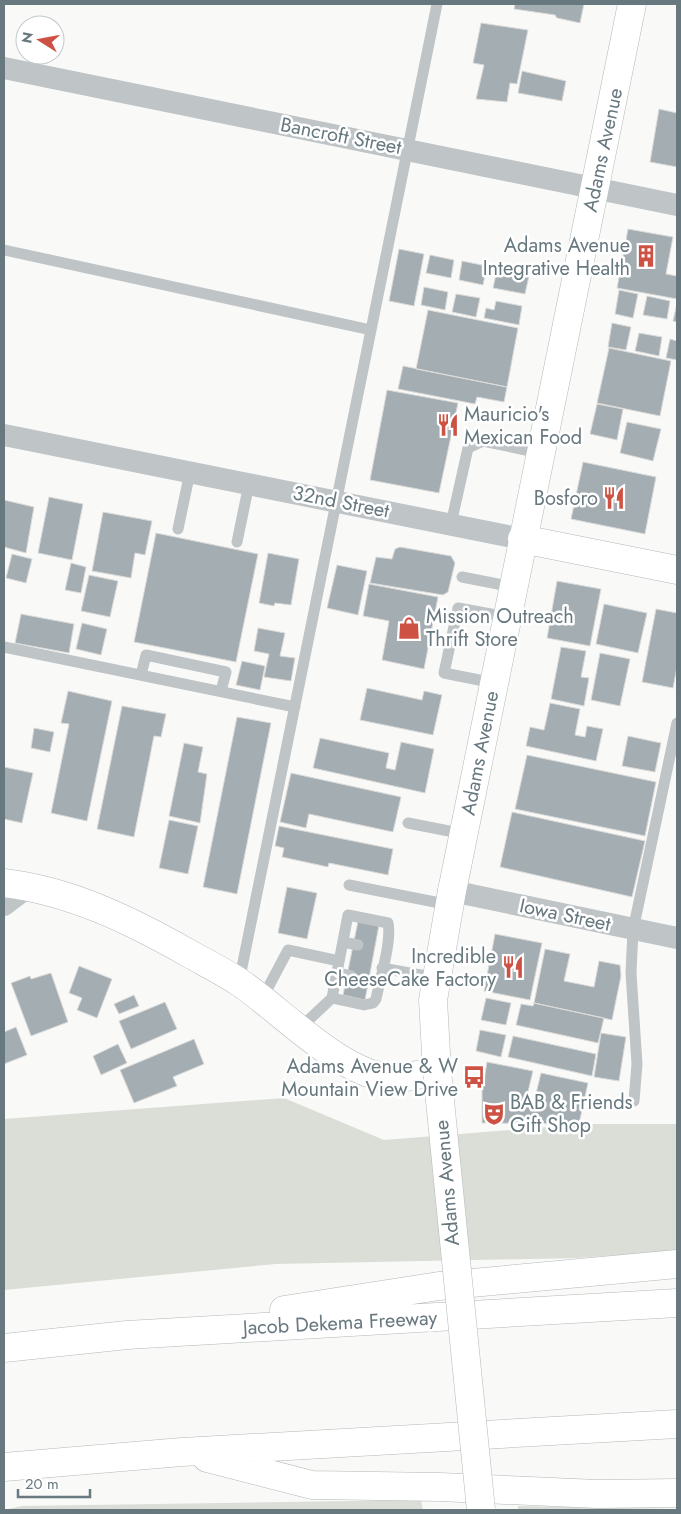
<svg xmlns="http://www.w3.org/2000/svg" width="681" height="1514" viewBox="0 0 681 1514" font-family="Jost,sans-serif">
<rect width="100%" height="100%" fill="#f9f9f8"/>
<path fill="#daded7" d="M284,1098L384,1140L585,1124H677V1251L577,1258L276,1264L4,1290V1119Z
M421,1500L423,1510H4L22,1506Z
M518,1506L677,1509V1510H518Z"/>
<path fill="#a4aeb2" stroke="#dbdbda" d="M515,4H584L580,23L557,18L555,15L514,9Z
M481,23L528,30L517,84L510,83L507,102L476,99L484,65L473,63Z
M522,71L566,81L562,101L518,93Z
M659,109L677,113V167L650,162Z
M628,229L673,237L666,274L677,276V299L617,288Z
M399,249L424,254L414,306L389,301Z
M430,255L454,260L451,278L426,273Z
M462,261L487,266L483,285L459,280Z
M497,269L529,276L525,294L493,288Z
M424,287L448,292L445,310L421,305Z
M619,290L638,294L633,318L615,314Z
M456,294L480,298L476,317L452,312Z
M647,296L670,301L667,319L643,315Z
M496,301L522,306L519,325L484,318L486,308L494,310Z
M677,303V322L673,321Z
M428,310L518,328L507,387L416,369Z
M612,323L631,327L626,350L608,347Z
M639,333L662,337L659,356L635,351Z
M670,339L677,341V360L666,358Z
M609,348L671,361L660,416L597,403Z
M403,366L507,387L504,402L477,397L475,404L398,389Z
M387,390L458,403L439,493L370,480Z
M597,404L623,409L617,440L590,434Z
M627,422L661,429L653,461L620,453Z
M583,462L656,477L645,534L571,519Z
M49,497L83,504L72,560L38,553Z
M4,500L34,507L26,553L4,547Z
M103,512L152,521L145,555L135,553L131,578L92,571Z
M156,533L258,554L236,662L134,642Z
M400,547L451,556L455,563L448,592L443,595L370,583L376,557L392,559L395,549Z
M268,553L299,559L291,605L275,603L274,606L259,603Z
M12,554L32,559L26,583L6,578Z
M71,563L86,567L81,593L65,590Z
M337,565L367,571L358,615L327,608Z
M89,575L118,581L110,617L81,611Z
M557,581L601,589L590,646L547,638Z
M369,584L438,597L424,669L382,660L389,621L363,616Z
M604,604L647,613L638,653L596,644Z
M656,609L677,613V667L673,688L642,682Z
M21,614L74,624L69,653L15,643Z
M82,623L107,629L101,655L76,649Z
M258,628L285,633L280,656L295,658L291,681L264,677L269,654L254,651Z
M561,647L586,651L581,677L589,678L584,706L551,699Z
M600,653L630,659L620,706L591,700Z
M242,661L265,666L260,690L236,685Z
M367,688L422,700L424,691L442,695L433,735L360,720Z
M68,691L112,701L87,821L51,813L69,724L61,723Z
M550,703L580,709L575,735L585,737L587,726L603,729L596,761L526,746L530,727L544,730Z
M122,706L166,714L161,737L154,736L134,837L97,829Z
M237,717L271,723L237,894L203,887Z
M34,728L54,732L50,752L31,748Z
M628,736L661,743L655,772L622,766Z
M320,738L389,753L386,768L395,770L401,742L434,749L425,793L313,768Z
M184,743L203,747L198,772L207,774L200,823L169,816Z
M527,755L656,782L645,836L515,809Z
M4,767L33,773L22,823L4,819Z
M291,773L401,797L393,832L309,814L306,828L280,822Z
M512,812L645,841L632,897L500,867Z
M169,820L198,826L188,874L159,868Z
M279,826L393,849L388,875L329,863L328,867L282,857L284,848L275,846Z
M287,887L317,893L307,939L278,933Z
M358,921L379,925L365,1000L343,995Z
M495,934L542,943L530,1000L484,991Z
M545,949L570,954L564,981L594,987L599,961L620,965L621,976L612,1020L534,1003Z
M79,966L112,979L97,1018L77,1010L82,998L69,993Z
M51,973L68,1022L31,1036L11,983L30,976L31,979Z
M134,995L139,1006L119,1014L114,1004Z
M486,998L511,1003L506,1025L481,1020Z
M165,1002L177,1029L131,1049L119,1021Z
M534,1003L604,1018L598,1043L516,1025L521,1004L533,1006Z
M16,1027L27,1055L4,1064V1032Z
M480,1030L506,1035L501,1057L476,1051Z
M601,1033L626,1037L619,1081L594,1077Z
M513,1036L596,1054L592,1076L508,1057Z
M194,1039L204,1064L173,1077L177,1086L134,1103L120,1070Z
M118,1044L127,1063L101,1075L93,1056Z
M487,1062L533,1071L526,1100L534,1102L541,1073L588,1083L579,1124L482,1123V1091Z"/>
<g fill="none" stroke-linecap="round" stroke-linejoin="round">
<defs>
<path id="secondary" d="M522,539L677,570
M4,883C71,891 132,921 190,954C206,963 224,972 239,982C281,1010 345,1079 395,1078C409,1078 423,1073 437,1071
M452,891L632,4"/>
<path id="highway" d="M284,1310L439,1286L677,1264
M4,1348L127,1335L677,1303
M207,1458L312,1485L440,1487L597,1494L677,1493
M4,1467L182,1452L677,1424"/>
</defs>
<use href="#secondary" stroke="#b2b9bc" stroke-width="29"/>
<use href="#highway" stroke="#b3b8ba" stroke-width="29"/>
<path stroke="#bfc4c7" stroke-width="11" d="M4,250L371,330
M451,524L468,448L483,441L540,453
M178,529L190,472
M237,542L249,484
M462,577L513,587
M4,647L295,707
M141,675L146,655L226,672L221,691
M494,683L444,673L458,608L507,617
M408,823L464,834
M349,885L450,905
M343,942L358,945
M382,968L437,978
M337,973L351,976
M239,982L437,4
M262,999L288,950L339,961
M300,1028L332,998L348,915L388,923C392,941 380,979 376,999L373,1003L364,1005L332,998
M634,1101L637,1064L631,973L633,930L677,723"/>
<path stroke="#bfc4c7" stroke-width="22" d="M4,68L677,205
M4,435L522,539
M452,891L677,938
M4,905L29,886"/>
<use href="#secondary" stroke="#fff" stroke-width="28"/>
<use href="#highway" stroke="#fff" stroke-width="28"/>
<defs>
<path id="secondary-bridge" d="M452,891L433,1000L437,1071L481,1510"/>
</defs>
<use href="#secondary-bridge" stroke="#b2b9bc" stroke-width="29" stroke-linecap="butt"/>
<use href="#secondary-bridge" stroke="#fff" stroke-width="28"/>
</g>
<defs>
<symbol id="building-bare" viewBox="-9 -9 18 18"><path d="M-4-6H4V6H1V3H-1V6H-4ZM-2.5-4.3h1.7v1.8h-1.7ZM.8-4.3h1.7v1.8H.8ZM-2.5-1h1.7V.8h-1.7ZM.8-1h1.7V.8H.8Z" fill="#ce5243" stroke="#fff" stroke-width="2.5" paint-order="stroke"/></symbol>
<symbol id="restaurant-bare" viewBox="-9 -9 18 18"><path d="M-5-6h1v4h1v-4h1v4h1v-4h1v5L-1.5 .5V6h-2V.5L-5-1ZM5-6V6H3V1.5H1.5Q1.5-4 5-6Z" fill="#ce5243" stroke="#fff" stroke-width="2.5" paint-order="stroke"/></symbol>
<symbol id="shop-bare" viewBox="-9 -9 18 18"><path d="M-5-2.5h2.3a2.7 3.5 0 0 1 5.4 0H5L5.5 6h-11ZM-1.5-2.5h3a1.5 2.3 0 0 0-3 0Z" fill="#ce5243" stroke="#fff" stroke-width="2.5" paint-order="stroke"/></symbol>
<symbol id="bus-bare" viewBox="-9 -9 18 18"><path d="M-5-6H5V4H4V6H2V4H-2V6H-4V4H-5ZM-3.5-4V0h7V-4ZM-3.5 1.2v1.5H-2V1.2ZM2 1.2v1.5H3.5V1.2Z" fill="#ce5243" stroke="#fff" stroke-width="2.5" paint-order="stroke"/></symbol>
<symbol id="theatre-bare" viewBox="-9 -9 18 18"><path d="M-5-5.5Q0-4 5-5.5V0Q5 5 0 6Q-5 5-5 0ZM-3.3-2.5H-1v1.5H-3.3ZM1-2.5H3.3v1.5H1ZM-2.8 1Q0 5.5 2.8 1Z" fill="#ce5243" stroke="#fff" stroke-width="2.5" paint-order="stroke"/></symbol>
</defs>
<g fill-rule="evenodd">
<use href="#building-bare" x="630" y="240" width="32" height="32"/>
<use href="#restaurant-bare" x="432" y="409" width="32" height="32"/>
<use href="#restaurant-bare" x="598" y="482" width="32" height="32"/>
<use href="#shop-bare" x="393" y="612" width="32" height="32"/>
<use href="#restaurant-bare" x="497" y="951" width="32" height="32"/>
<use href="#bus-bare" x="458" y="1061" width="32" height="32"/>
<use href="#theatre-bare" x="478" y="1098" width="32" height="32"/>
</g>
<g text-anchor="middle" dominant-baseline="central" stroke-width="5" stroke-linejoin="round" paint-order="stroke">
<g font-size="20" fill="#67787f" stroke="#fff">
<text transform="translate(341 136) rotate(11)">Bancroft Street</text>
<text transform="translate(603 150) rotate(-78)">Adams Avenue</text>
<text transform="translate(341 502) rotate(11)">32nd Street</text>
<text transform="translate(480 753) rotate(-79)">Adams Avenue</text>
<text transform="translate(565 915) rotate(12)">Iowa Street</text>
<text transform="translate(447 1183) rotate(-95)">Adams Avenue</text>
<text transform="translate(340 1323) rotate(-3)">Jacob Dekema Freeway</text>
</g>
<g font-size="20" fill="#67787f" stroke="#fff" text-anchor="end">
<text x="630" y="245">Adams Avenue<tspan x="630" dy="23">Integrative Health</tspan></text>
<text x="464" y="414" text-anchor="start">Mauricio's<tspan x="464" dy="23">Mexican Food</tspan></text>
<text x="598" y="498">Bosforo</text>
<text x="426" y="616" text-anchor="start">Mission Outreach<tspan x="426" dy="23">Thrift Store</tspan></text>
<text x="496" y="956">Incredible<tspan x="496" dy="23">CheeseCake Factory</tspan></text>
<text x="458" y="1066">Adams Avenue &amp; W<tspan x="458" dy="23">Mountain View Drive</tspan></text>
<text x="510" y="1102" text-anchor="start">BAB &amp; Friends<tspan x="510" dy="23">Gift Shop</tspan></text>
</g>
</g>
<rect width="681" height="1514" fill="none" stroke="#67787f" stroke-width="10"/>
<g transform="translate(40 40) rotate(281)"><circle r="24" fill="#ffffff" stroke="#c2c9cc"/>
<path d="M0-4L9 19L0 12L-9 19Z" fill="#ce5243"/>
<text y="-8" font-size="14" font-weight="bold" text-anchor="middle" fill="#67787f">N</text>
</g>
<path d="M18 1489v8h72v-8" fill="none" stroke="#67787f" stroke-width="2.5"/>
<text x="25" y="1489" font-size="15" fill="#67787f" stroke="#ffffff" stroke-width="4" paint-order="stroke">20 m</text>
</svg>
